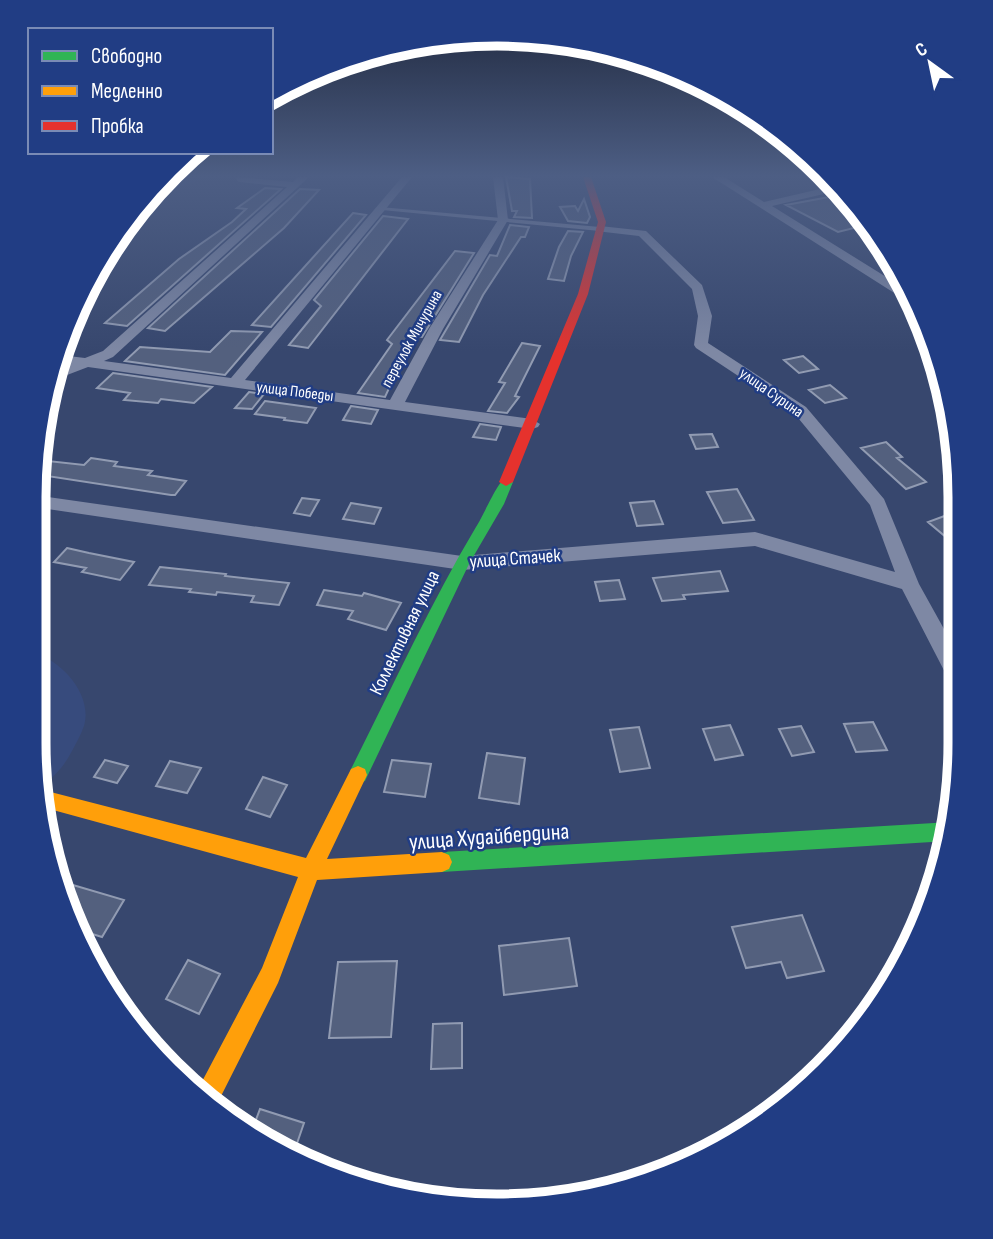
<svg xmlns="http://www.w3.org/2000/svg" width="993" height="1239" viewBox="0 0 993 1239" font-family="'Sofia Sans Condensed',sans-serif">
<rect width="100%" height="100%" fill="#37476e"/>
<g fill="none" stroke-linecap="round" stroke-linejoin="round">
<path fill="#374b7d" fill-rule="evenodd" d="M185,177H207L143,200L150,189Z
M34,652C62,662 93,694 84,726C81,735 76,743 72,751C64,766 54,779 39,785L34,745L49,723L48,701L33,687Z"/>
</g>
<path fill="#53607e" stroke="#919bb2" stroke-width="2" d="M506,177L530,179L532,218L514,217L517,211H512Z
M265,188L281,189L127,326L105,323L179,259L232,222L246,209L237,208Z
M300,189L319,190L284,228L165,331L148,328Z
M845,194L870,224L838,232L786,205Z
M584,199L590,217L587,223L568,221L560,207L575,206L578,211Z
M353,213L366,215L271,327L252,325Z
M383,216L408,219L308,348L289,345L321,306L314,300Z
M510,225L529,227L525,237H521L483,295L459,342L440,340L490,255L497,256Z
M568,231L583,232L571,256L564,281L548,279L559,247Z
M455,251L474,253L422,337L412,336L385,384H391L385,397L358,393L392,344L387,340Z
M231,331L262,332L225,375L125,361L140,347L210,352Z
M522,343L540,346L515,396L519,397L507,413L488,411L505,383L499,382Z
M803,356L818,369L799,373L784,360Z
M113,373L212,387L194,403L161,399L158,403L124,400L130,393L97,388Z
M830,385L846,398L825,403L809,390Z
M249,392L264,394L252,409L235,408Z
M265,401L294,405L316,408L307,423L284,420L285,418L255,414Z
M351,406L378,410L371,424L343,420Z
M480,424L501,427L496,440L473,437Z
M712,434L718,447L696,449L690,435Z
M886,442L902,457L897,458L926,482L906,489L861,448Z
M91,458L117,462L114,466L152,471L148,475L186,481L175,495H171L34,474L35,465L39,460L84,465Z
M737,489L754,520L723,523L707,492Z
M302,498L319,500L310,516L294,513Z
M654,501L663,524L637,526L630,503Z
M351,503L381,508L374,524L343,519Z
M950,514L959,521V548L928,522Z
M67,548L89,553L134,562L120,580L82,572L86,568L54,562Z
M160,567L226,574L225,576L289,583L279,605L251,602L254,596L217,592L216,595L189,592L191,589L149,585Z
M720,571L728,591L683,595L685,599L662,601L653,578Z
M619,580L625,599L600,601L595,582Z
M324,590L362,596L364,593L401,603L386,630L348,619L353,611L317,605Z
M873,722L887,750L856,752L844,724Z
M730,725L743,755L715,760L703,729Z
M801,726L814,752L792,756L779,729Z
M639,727L650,768L620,772L610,730Z
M487,753L525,758L519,804L479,798Z
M105,760L128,766L117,783L94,777Z
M392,760L431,764L425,797L384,792Z
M170,761L201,768L187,793L156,786Z
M263,777L287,785L270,817L246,809Z
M56,880L124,900L102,937L76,929Z
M802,915L824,971L787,978L781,962L746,968L732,927Z
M569,938L577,986L504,995L499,946Z
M188,960L220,974L199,1014L166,999Z
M397,961L391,1037L329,1038L338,962Z
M462,1023V1068L431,1069L433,1024Z
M260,1109L304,1123L293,1155L265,1143L251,1133Z"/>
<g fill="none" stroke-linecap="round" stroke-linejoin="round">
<path fill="#7e88a4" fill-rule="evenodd" d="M380,207L600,227L603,229L600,231L382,210Z"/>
<path fill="#7e88a4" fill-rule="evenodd" d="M236,177L293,182L298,177H309L113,357L104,361L231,378L402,177H412L245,380L390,400L429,329L498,220L493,177H503L508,220L443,329L405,402L532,419L540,424L538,427L532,429L88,367L54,380L57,370L69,365L58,363L60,355L85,358L103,351L287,187L240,182L237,181Z
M712,177H724L764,202L837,185L841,190L772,206L912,293L916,304L910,303Z
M600,226L646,231L702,285L712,316L708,343L806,407L884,499L919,584L959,656V686L951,684L902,589L755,546L462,570L34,507V495L462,556L755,532L895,572L870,505L794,413L696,348L694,345L698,316L692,289L639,236L596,231L594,229Z"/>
<path fill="#30b455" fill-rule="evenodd" d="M506,478L513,482L504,504L469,564L365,781L358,784L351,781L349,775L351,769C392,688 430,604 476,527C483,517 498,480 506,478Z
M951,822L948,841L442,872L435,869L432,862L435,855L442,852Z"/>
<path fill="#ff9f0a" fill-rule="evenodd" d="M358,766L365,769L367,775L327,859L442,852L449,855L452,862L449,869L442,872L317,880L278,983L216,1106L197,1091L262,968L298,877L42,807L39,789L306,858L351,769Z"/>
<path fill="#e5322d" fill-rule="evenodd" d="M583,177H591L606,222L588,294L513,482L506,486L499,482L578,294L598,222Z"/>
</g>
<linearGradient id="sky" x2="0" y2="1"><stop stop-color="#1e273c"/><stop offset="0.5" stop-color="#4d5e84"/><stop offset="1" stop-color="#4d5e84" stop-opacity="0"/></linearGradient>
<rect width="993" height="351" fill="url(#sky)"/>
<g text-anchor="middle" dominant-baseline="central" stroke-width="5" stroke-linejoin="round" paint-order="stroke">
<g font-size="16" fill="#fff" stroke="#213d84">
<text transform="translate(412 339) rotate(-61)">переулок Мичурина</text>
<text transform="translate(295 392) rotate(7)">улица Победы</text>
<text transform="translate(771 393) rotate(35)">улица Сурина</text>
</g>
<g font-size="19" fill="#fff" stroke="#213d84">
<text transform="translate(515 559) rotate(-4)">улица Стачек</text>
<text transform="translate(405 633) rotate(-64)">Коллективная улица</text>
</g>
<g font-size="23" fill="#fff" stroke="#213d84">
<text transform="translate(489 837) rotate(-4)">улица Худайбердина</text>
</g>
</g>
<path d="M0 0H993V1239H0ZM497 46H497A451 451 0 0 1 948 497V743A451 451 0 0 1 497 1194H497A451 451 0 0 1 46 743V497A451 451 0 0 1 497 46Z" fill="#213d84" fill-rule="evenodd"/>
<path fill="none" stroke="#fff" stroke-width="9" d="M497 46H497A451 451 0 0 1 948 497V743A451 451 0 0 1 497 1194H497A451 451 0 0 1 46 743V497A451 451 0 0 1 497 46Z"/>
<rect x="28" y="28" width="245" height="126" fill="#213d84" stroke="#7a8bb5" stroke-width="2"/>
<rect x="42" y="51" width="35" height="10" fill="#30b455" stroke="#7a8bb5" stroke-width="2"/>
<text x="91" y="63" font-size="21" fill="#ffffff">Свободно</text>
<rect x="42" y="86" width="35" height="10" fill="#ff9f0a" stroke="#7a8bb5" stroke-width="2"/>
<text x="91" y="98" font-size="21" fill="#ffffff">Медленно</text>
<rect x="42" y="121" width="35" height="10" fill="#e5322d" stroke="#7a8bb5" stroke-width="2"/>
<text x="91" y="133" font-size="21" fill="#ffffff">Пробка</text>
<g transform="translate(930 63) rotate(327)" stroke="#213d84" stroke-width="5" paint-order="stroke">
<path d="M0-5L12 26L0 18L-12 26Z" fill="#ffffff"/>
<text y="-10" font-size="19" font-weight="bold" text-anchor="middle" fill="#ffffff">С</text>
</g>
</svg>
